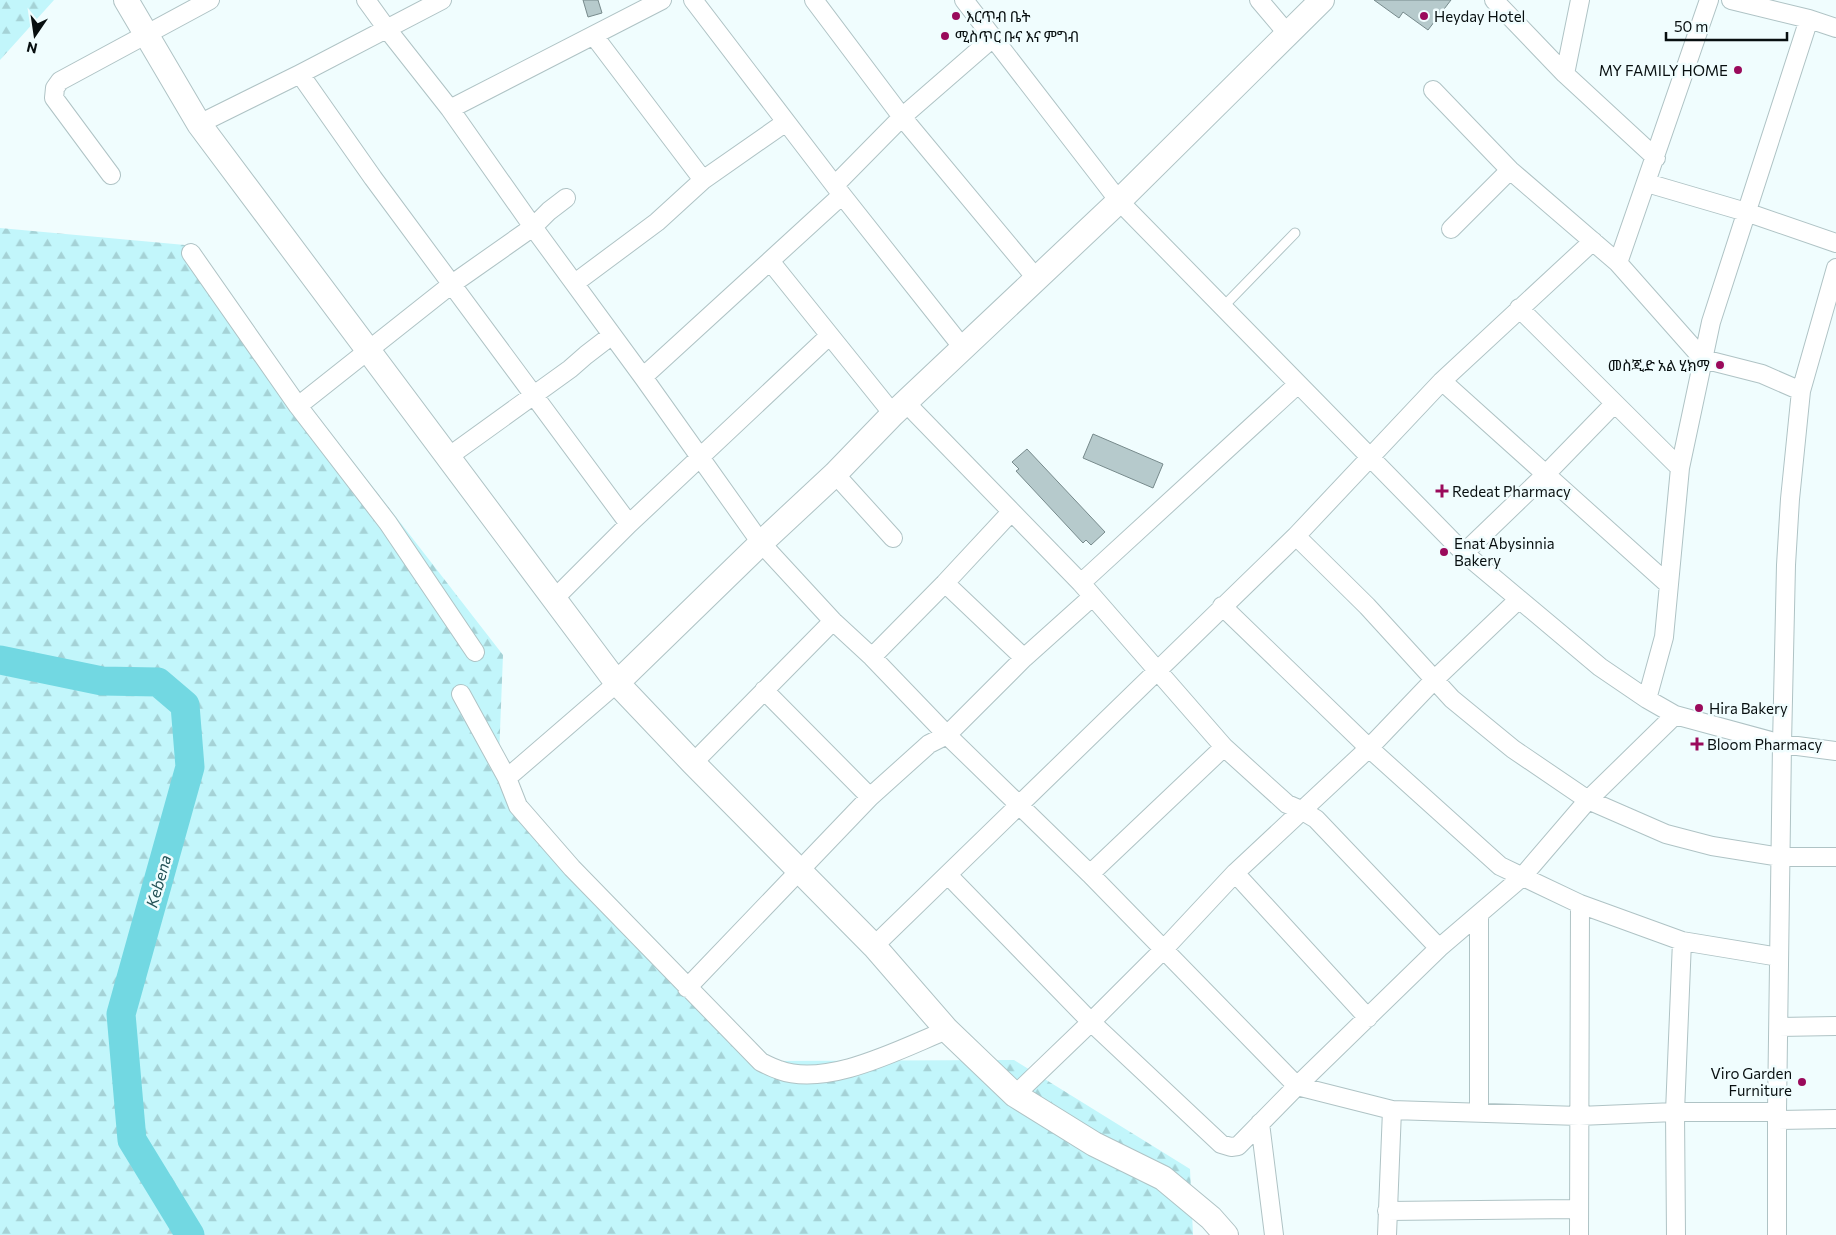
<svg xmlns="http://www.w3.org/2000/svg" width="1836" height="1235" viewBox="0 0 1836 1235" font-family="Commissioner,'Noto Sans Ethiopic',sans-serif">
<defs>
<pattern id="forest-firs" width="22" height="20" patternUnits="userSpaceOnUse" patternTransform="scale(1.25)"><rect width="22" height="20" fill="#c2f6fb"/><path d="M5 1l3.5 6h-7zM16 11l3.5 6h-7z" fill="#a5d2d6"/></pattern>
</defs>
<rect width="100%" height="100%" fill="#f0fdfe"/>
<path fill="url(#forest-firs)" d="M0,0H54L0,60Z
M0,228L185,245L503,655L498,782L766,1061L1014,1060L1190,1169L1193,1235H0Z"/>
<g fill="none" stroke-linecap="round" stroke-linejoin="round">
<path stroke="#72d8e2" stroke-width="29" d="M0,660L102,681L158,682L185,705L190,767L121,1014L132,1140L190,1235"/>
</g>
<path fill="#b6cacc" stroke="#778a8c" d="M583,0H598L602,13L588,17Z
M1374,0H1451L1428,30L1403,12L1399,18Z
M1093,434L1163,464L1153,488L1083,458Z
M1027,449L1105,532L1091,545L1086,540L1083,543L1016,471L1019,469L1012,462Z"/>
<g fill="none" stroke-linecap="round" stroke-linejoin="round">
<defs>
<path id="lane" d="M1223,307L1295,233"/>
<path id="street" d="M366,0L387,29L450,109L533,227L643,377L761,543L833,621L872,657L947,735L1090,874L1297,1086L1392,1110L1579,1116L1675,1112H1777
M693,0L842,195L963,348
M814,0L902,117L1036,278
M964,0L1119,201L1464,553L1600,667L1647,699L1675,715L1782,744L1836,751
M1259,0L1287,33
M1494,0L1565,74L1656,158
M1709,0L1618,263L1703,359L1762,374L1801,391
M1731,0L1809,19L1836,28
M300,74L373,178L629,524
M1565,74L1580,0
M1433,90L1510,170L1618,263
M450,109L662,0
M199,124L300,74L442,0
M111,175L54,98L55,88L60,81L210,0
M703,180L786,122
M1647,183L1746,212L1836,243
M835,185L902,117L994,37
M1451,229L1510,170
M191,253L298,406L388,523L475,652
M770,261L893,414
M575,283L657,222L703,180L594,36
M1519,308L1680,468
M643,377L842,195
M1442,381L1669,585
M906,403L1081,583L1224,747L1287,804L1301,810L1316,819L1439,948
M298,406L452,284L533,227L549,211L566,198
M448,457L570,369L586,355L612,335
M835,474L893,538
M1296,536L1367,606L1452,699L1513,749L1588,800L1666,834L1712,846L1781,857H1836
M1464,553L1545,475L1614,404
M945,583L1024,658
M1081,583L1298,384
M553,600L629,524L829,336
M1222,606L1369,748L1500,866L1580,904L1682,941L1779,957
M872,657L945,583L1011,512
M764,690L870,797
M461,694L507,778L518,806L572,868L761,1062C767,1065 773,1068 779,1070C828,1088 902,1048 947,1030
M1647,699L1664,637L1680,468L1711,322L1809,19
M693,763L833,621
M507,778L617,683
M1235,873L1368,1018
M1090,874L1224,747
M948,875L1091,1022L1221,1144L1231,1147L1238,1146L1297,1086L1439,948L1522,877L1588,800L1675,715
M874,946L1296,536L1442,381L1593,241
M687,988L870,797L929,744L947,735L1024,658L1092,597
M1779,1027L1836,1026
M1015,1095L1091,1022L1164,949L1235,873L1369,748L1434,680L1518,600
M1479,1112V914
M1777,1120L1836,1119
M1260,1123L1274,1235
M1387,1211L1579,1209
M1387,1235L1392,1110
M1579,1235L1580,904
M1676,1235L1675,1112L1682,941
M1777,1235V1112L1782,744L1786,565L1790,499L1801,391L1836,268"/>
<path id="secondary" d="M126,0L199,124L617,683L693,763L874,946L947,1030L1015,1095L1094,1144L1163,1178L1211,1218L1226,1235
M617,683L761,543L835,474L893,414L1119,201L1322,0"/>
</defs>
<use href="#lane" stroke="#afc3c5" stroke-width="11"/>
<use href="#street" stroke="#afc3c5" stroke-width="20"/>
<use href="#secondary" stroke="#afc3c5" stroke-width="26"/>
<use href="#lane" stroke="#fff" stroke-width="9"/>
<use href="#street" stroke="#fff" stroke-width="18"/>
<use href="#secondary" stroke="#fff" stroke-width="24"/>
</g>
<g fill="#9a0a5b" stroke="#f0fdfe" stroke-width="2">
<circle cx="956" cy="16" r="5"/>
<circle cx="1424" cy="16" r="5"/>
<circle cx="945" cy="36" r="5"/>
<circle cx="1738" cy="70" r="5"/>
<circle cx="1720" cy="365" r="5"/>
<path d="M1439.5 483.5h5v5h5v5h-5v5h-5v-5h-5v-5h5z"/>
<circle cx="1444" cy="552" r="5"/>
<circle cx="1699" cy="708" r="5"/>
<path d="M1694.5 736.5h5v5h5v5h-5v5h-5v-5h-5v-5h5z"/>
<circle cx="1802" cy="1082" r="5"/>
</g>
<g text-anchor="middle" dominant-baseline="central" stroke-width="5" stroke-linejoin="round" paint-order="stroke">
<g font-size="15" fill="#080f10" stroke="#f0fdfe" text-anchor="start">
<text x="966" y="16">እርጥብ ቤት</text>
<text x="1434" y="16">Heyday Hotel</text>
<text x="955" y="36">ሚስጥር ቡና እና ምግብ</text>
<text x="1728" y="70" text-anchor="end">MY FAMILY HOME</text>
<text x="1710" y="365" text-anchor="end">መስጂድ አል ሂክማ</text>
<text x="1452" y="491">Redeat Pharmacy</text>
<text x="1454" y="543">Enat Abysinnia<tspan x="1454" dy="17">Bakery</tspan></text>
<text x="1709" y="708">Hira Bakery</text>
<text x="1707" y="744">Bloom Pharmacy</text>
<text x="1792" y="1073" text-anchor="end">Viro Garden<tspan x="1792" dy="17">Furniture</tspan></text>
</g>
<g font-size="16" font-style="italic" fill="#235156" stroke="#f0fdfe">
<text transform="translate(158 881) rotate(-74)">Kebena</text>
</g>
</g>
<g transform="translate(35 35) rotate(193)" stroke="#f0fdfe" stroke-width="4" paint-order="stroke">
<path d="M0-4L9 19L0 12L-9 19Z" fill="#080f10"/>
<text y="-8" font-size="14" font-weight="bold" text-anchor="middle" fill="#080f10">N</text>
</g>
<path d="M1666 32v8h121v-8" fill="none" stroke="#080f10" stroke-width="2.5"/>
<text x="1674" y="32" font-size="15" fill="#080f10" stroke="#f0fdfe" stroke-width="4" paint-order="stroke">50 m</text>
</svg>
